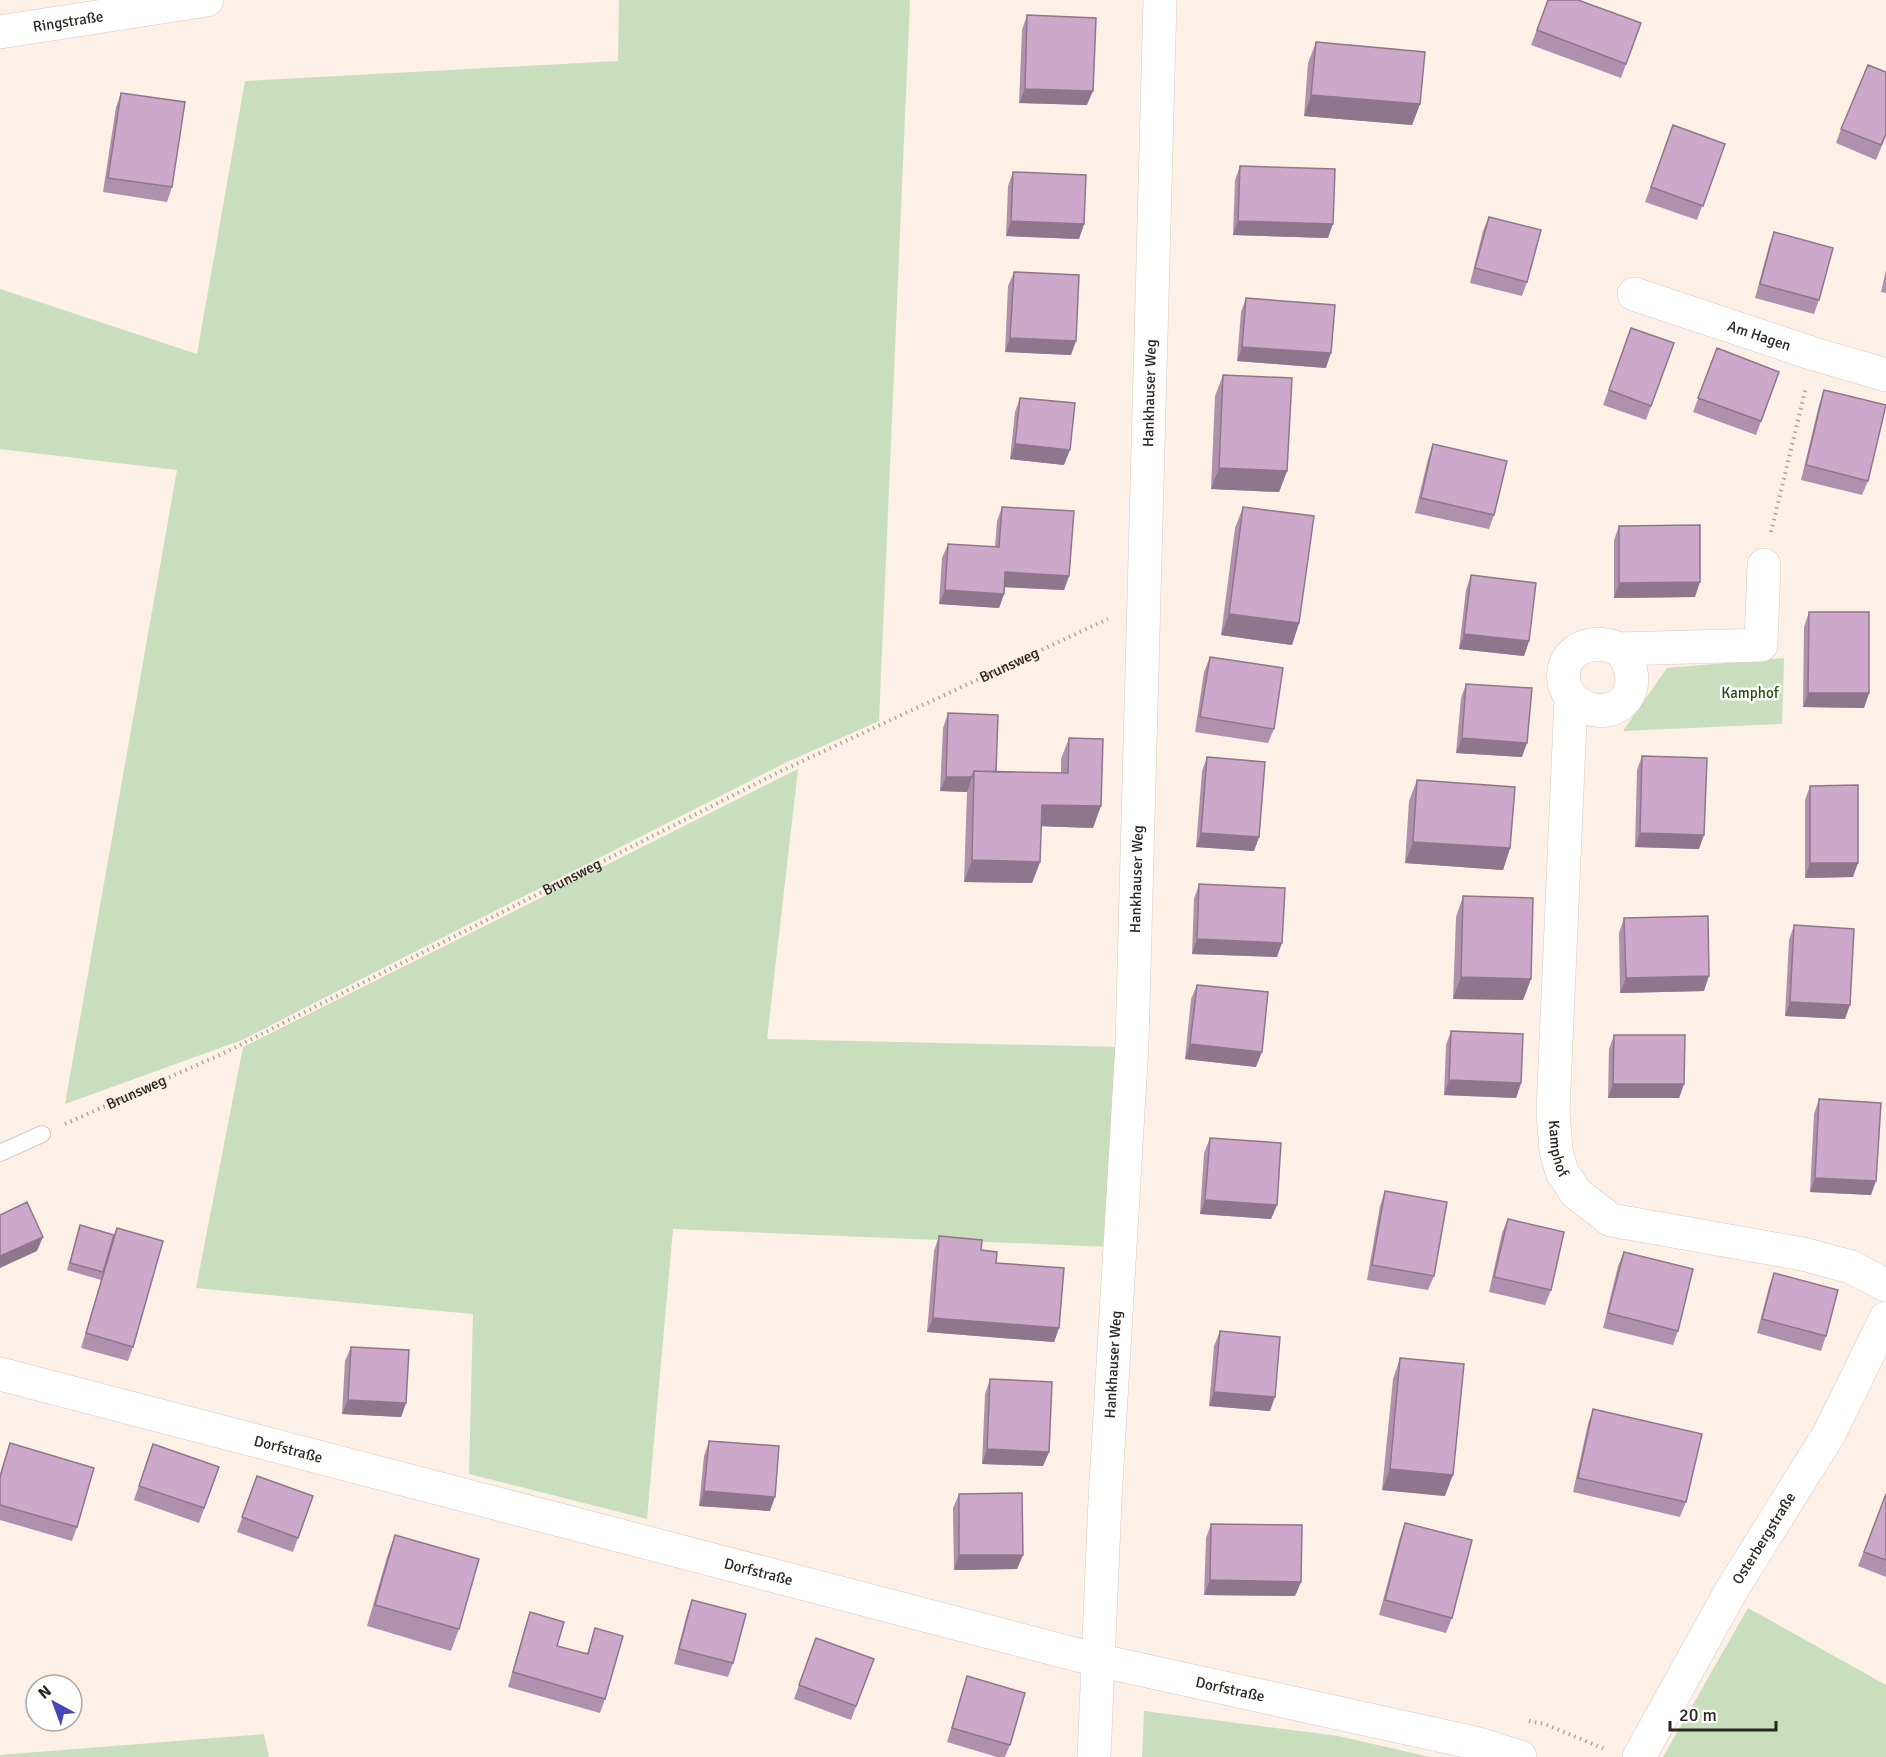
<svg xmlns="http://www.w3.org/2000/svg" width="1886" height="1757" viewBox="0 0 1886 1757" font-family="Signika,sans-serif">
<rect width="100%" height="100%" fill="#fdf0e6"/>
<path fill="#c8debd" d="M619,0H910L879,721L787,762L242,1040L65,1104L177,470L0,449V289L197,354L245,81L618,61Z
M1784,658L1782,724L1623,731L1667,668Z
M798,769L767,1039L1123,1047L1111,1247L673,1229L647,1519L469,1474L473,1314L196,1288L243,1047Z
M1748,1608L1886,1685V1757H1663Z
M1144,1711L1338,1736L1430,1757H1142Z
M264,1734L269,1757H0V1755Z"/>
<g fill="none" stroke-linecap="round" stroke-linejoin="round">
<defs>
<path id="lane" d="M0,1153L42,1134"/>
<g id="street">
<path id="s2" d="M0,32L207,0"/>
<path id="s3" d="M1634,294L1814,354L1886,375"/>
<path id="s4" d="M1764,565L1761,645L1619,649C1582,632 1548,663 1571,698L1553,1111L1556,1151L1562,1172L1576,1193L1611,1220L1803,1254L1851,1267L1886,1285"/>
<path d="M1571,698C1613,733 1653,688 1619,649"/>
<path id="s5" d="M0,1374L1097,1660L1475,1743L1520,1757"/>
<path id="s6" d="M1094,1757L1105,1500L1132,1044L1160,0"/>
<path id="s7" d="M1639,1757L1731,1591L1829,1434L1886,1318"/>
</g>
</defs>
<use href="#lane" stroke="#d5c9bf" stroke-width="18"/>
<use href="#street" stroke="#d5c9bf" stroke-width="34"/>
<g stroke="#afa59d" stroke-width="4" stroke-dasharray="1.5 4.5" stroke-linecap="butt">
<path d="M1771,532L1806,387"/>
<path id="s1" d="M65,1124L226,1052L781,771L1108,619"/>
<path d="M1529,1721L1545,1724L1607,1750"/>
</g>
<use href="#lane" stroke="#fff" stroke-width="16"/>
<use href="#street" stroke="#fff" stroke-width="33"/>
</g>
<path fill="#af91ae" d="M1548,0L1641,23L1621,78L1531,45Z
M1027,15L1087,105L1019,103L1022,30Z
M1316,42L1420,104L1412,125L1304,116L1308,63Z
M121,93L172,187L167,202L103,192L116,107Z
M1673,125L1725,144L1697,220L1645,202Z
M1841,129L1886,136L1876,160L1836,143Z
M1240,166L1328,238L1233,235L1235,180Z
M1013,172L1084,224L1079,239L1006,236L1008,186Z
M1489,217L1527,282L1522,296L1470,283L1483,231Z
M1774,232L1819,300L1814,314L1755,298L1769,246Z
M1886,270V293L1881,292Z
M1014,272L1071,355L1005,352L1008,286Z
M1246,298L1326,368L1237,361L1241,312Z
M1631,328L1674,343L1646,420L1603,405Z
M1717,348L1779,372L1756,435L1693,412Z
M1223,375L1287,471L1279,492L1211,489L1215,396Z
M1824,390L1868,481L1862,495L1801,480L1819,405Z
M1020,398L1064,465L1010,459L1015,412Z
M1433,444L1494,515L1489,529L1415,513L1428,459Z
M1002,507L1069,576L1064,590L1004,587V594L999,608L939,604L942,558L948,544L995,547L997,521Z
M1243,507L1299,623L1292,645L1221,635L1235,528Z
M1619,526L1695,597L1614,598V540Z
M1471,575L1529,641L1524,656L1459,649L1466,590Z
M1809,612L1869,693L1864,708L1803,707L1804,627Z
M1210,657L1274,729L1268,743L1195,732L1204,672Z
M1466,684L1522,757L1456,753L1461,698Z
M948,713L996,772L1061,773V759L1069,738L1093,828L1041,826L1040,862L1032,883L964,882L967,792L940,791L943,728Z
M1642,756L1699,849L1635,847L1637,770Z
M1207,757L1259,837L1254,851L1196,847L1202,771Z
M1417,780L1510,848L1503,870L1405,863L1409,801Z
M1810,786L1853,877L1805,878V800Z
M1199,884L1277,957L1192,954L1194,899Z
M1463,896L1531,979L1523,1000L1453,999L1456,917Z
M1624,918L1704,991L1620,993L1619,933Z
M1794,925L1845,1019L1785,1016L1789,940Z
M1197,985L1256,1067L1185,1059L1191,999Z
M1451,1031L1521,1083L1516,1098L1444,1095L1446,1045Z
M1614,1035L1684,1084L1679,1098H1608L1609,1049Z
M1819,1099L1871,1195L1810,1192L1814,1114Z
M1210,1138L1277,1205L1271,1219L1200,1214L1204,1153Z
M1385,1191L1434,1276L1428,1290L1367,1280L1380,1206Z
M1508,1219L1551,1290L1545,1305L1489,1292L1502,1233Z
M80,1225L114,1235L117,1228L133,1347L128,1361L81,1348L101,1280L67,1270Z
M939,1236L981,1250L996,1263L1059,1328L1054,1342L927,1332L934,1251Z
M1624,1252L1678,1331L1673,1345L1603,1328L1618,1266Z
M1774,1273L1826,1336L1821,1351L1757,1333L1769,1287Z
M1220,1331L1270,1411L1209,1406L1214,1346Z
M351,1347L406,1403L401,1417L342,1414L345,1361Z
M1400,1358L1445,1496L1382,1490L1393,1379Z
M990,1379L1049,1452L1043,1466L982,1464L985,1394Z
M1593,1409L1686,1502L1680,1517L1573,1492L1588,1424Z
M709,1441L770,1511L699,1506L704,1456Z
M10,1443L77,1527L72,1541L0,1520V1474Z
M153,1444L219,1467L199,1523L134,1500Z
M257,1476L313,1496L293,1552L237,1532Z
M959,1494L1023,1555L1017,1569L954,1570L953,1508Z
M1886,1494V1577L1858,1566Z
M1405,1523L1452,1618L1446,1633L1379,1615L1400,1537Z
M1211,1524L1301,1582L1295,1596L1204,1595L1206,1538Z
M395,1535L459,1629L451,1651L367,1626L387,1557Z
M692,1600L733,1663L728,1677L674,1664L687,1614Z
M530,1612L557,1646L587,1654L595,1628L605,1699L600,1713L508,1687L525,1627Z
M816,1638L874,1659L851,1720L794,1699Z
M967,1676L1010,1745L1005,1757H997L947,1742Z"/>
<path fill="#8f768d" d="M1025,89L1093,91L1087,105L1019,103Z
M1311,95L1420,104L1412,125L1304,116Z
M1011,221L1084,224L1079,239L1006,236Z
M1238,221L1333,224L1328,238L1233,235Z
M1010,338L1076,341L1071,355L1005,352Z
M1242,347L1331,353L1326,368L1237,361Z
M1015,444L1070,450L1064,465L1010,459Z
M1219,468L1287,471L1279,492L1211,489Z
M1005,572L1069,576L1064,590L1000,587Z
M1700,582L1695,597L1614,598L1619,583Z
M945,590L1004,594L999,608L939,604Z
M1229,614L1299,623L1292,645L1221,635Z
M1464,634L1529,641L1524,656L1459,649Z
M1808,693H1869L1864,708L1803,707Z
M1462,738L1527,743L1522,757L1456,753Z
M946,777H972L967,792L940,791Z
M1042,805L1101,806L1093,828L1034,826Z
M1201,833L1259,837L1254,851L1196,847Z
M1640,833L1704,835L1699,849L1635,847Z
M1413,842L1510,848L1503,870L1405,863Z
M972,860L1040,862L1032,883L964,882Z
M1810,863H1858L1853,877L1805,878Z
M1197,939L1282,943L1277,957L1192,954Z
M1709,976L1704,991L1620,993L1626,978Z
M1461,977L1531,979L1523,1000L1453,999Z
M1790,1002L1850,1005L1845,1019L1785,1016Z
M1190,1044L1262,1052L1256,1067L1185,1059Z
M1449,1080L1521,1083L1516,1098L1444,1095Z
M1613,1084H1684L1679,1098H1608Z
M1815,1178L1876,1181L1871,1195L1810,1192Z
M1205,1200L1277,1205L1271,1219L1200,1214Z
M43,1237L37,1251L0,1268V1256Z
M933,1318L1059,1328L1054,1342L927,1332Z
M1214,1392L1275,1397L1270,1411L1209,1406Z
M348,1400L406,1403L401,1417L342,1414Z
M987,1449L1049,1452L1043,1466L982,1464Z
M1390,1469L1453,1475L1445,1496L1382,1490Z
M704,1491L775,1497L770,1511L699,1506Z
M959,1555H1023L1017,1569L954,1570Z
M1210,1580L1301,1582L1295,1596L1204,1595Z"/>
<path fill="#cca9ca" stroke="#8f768d" stroke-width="1.5" d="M1548,0H1578L1641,23L1626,64L1537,30Z
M1027,15L1096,18L1093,91L1025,89Z
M1316,42L1425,52L1420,104L1311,95Z
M1868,65L1886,72V134L1881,145L1841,129Z
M121,93L185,102L172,187L108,178Z
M1673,125L1725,144L1703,206L1651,187Z
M1240,166L1335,169L1333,224L1238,221Z
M1013,172L1086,175L1084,224L1011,221Z
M1489,217L1541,230L1527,282L1475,268Z
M1774,232L1833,248L1819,300L1760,284Z
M1014,272L1079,275L1076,341L1010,338Z
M1246,298L1335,305L1331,353L1242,347Z
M1631,328L1674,343L1651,406L1609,390Z
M1717,348L1779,372L1761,421L1698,398Z
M1223,375L1292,378L1287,471L1219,468Z
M1824,390L1886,405L1868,481L1806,465Z
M1020,398L1075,403L1070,450L1015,444Z
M1433,444L1507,461L1494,515L1421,498Z
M1002,507L1074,511L1069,576L1005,572L1004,594L945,590L948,544L999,547Z
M1243,507L1314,516L1299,623L1229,614Z
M1700,525V582L1619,583V526Z
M1471,575L1536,583L1529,641L1464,634Z
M1809,612H1869V693H1808Z
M1210,657L1283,668L1274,729L1200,717Z
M1466,684L1532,688L1527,743L1462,738Z
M948,713L998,715L996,772L974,771L972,777H946Z
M1069,738L1103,739L1101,806L1042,805L1040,862L972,860L974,771L1068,773Z
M1642,756L1707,758L1704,835L1640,833Z
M1207,757L1265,762L1259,837L1201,833Z
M1417,780L1515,787L1510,848L1413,842Z
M1858,785V863H1810V786Z
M1199,884L1285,888L1282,943L1197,939Z
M1463,896L1533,898L1531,979L1461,977Z
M1708,916L1709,976L1626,978L1624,918Z
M1794,925L1854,929L1850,1005L1790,1002Z
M1197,985L1268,992L1262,1052L1190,1044Z
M1451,1031L1523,1034L1521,1083L1449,1080Z
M1614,1035H1685L1684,1084H1613Z
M1819,1099L1881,1103L1876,1181L1815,1178Z
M1210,1138L1281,1143L1277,1205L1205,1200Z
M1385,1191L1447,1202L1434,1276L1372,1265Z
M27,1202L43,1237L0,1256V1215Z
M1508,1219L1564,1232L1551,1290L1494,1277Z
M80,1225L114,1235L103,1272L70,1263Z
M117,1228L163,1241L133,1347L86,1333Z
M939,1236L982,1240L981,1250L997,1252L996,1263L1064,1268L1059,1328L933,1318Z
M1624,1252L1693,1269L1678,1331L1608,1313Z
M1774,1273L1838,1290L1826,1336L1762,1319Z
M1220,1331L1280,1337L1275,1397L1214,1392Z
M351,1347L409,1350L406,1403L348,1400Z
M1400,1358L1464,1364L1453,1475L1390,1469Z
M990,1379L1052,1382L1049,1452L987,1449Z
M1593,1409L1702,1434L1686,1502L1578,1478Z
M709,1441L779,1446L775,1497L704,1491Z
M10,1443L94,1468L77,1527L0,1505V1477Z
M153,1444L219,1467L204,1508L139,1486Z
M257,1476L313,1496L298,1538L242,1517Z
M1022,1493L1023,1555H959V1494Z
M1886,1494V1560L1864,1552Z
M1405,1523L1472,1540L1452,1618L1385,1600Z
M1211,1524L1302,1525L1301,1582L1210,1580Z
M395,1535L479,1559L459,1629L375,1605Z
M692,1600L746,1614L733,1663L679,1649Z
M530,1612L564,1622L557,1646L588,1654L595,1628L623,1636L605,1699L513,1672Z
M816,1638L874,1659L856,1706L799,1685Z
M967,1676L1025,1693L1010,1745L952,1728Z"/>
<g text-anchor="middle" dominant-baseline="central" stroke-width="5" stroke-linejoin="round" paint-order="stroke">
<g font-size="15" fill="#2a2622" stroke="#fff">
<text stroke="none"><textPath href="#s2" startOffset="69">Ringstraße</textPath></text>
<text stroke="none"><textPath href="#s3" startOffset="132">Am Hagen</textPath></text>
<text stroke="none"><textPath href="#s6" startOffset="1365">Hankhauser Weg</textPath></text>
<text stroke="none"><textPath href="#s1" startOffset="1050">Brunsweg</textPath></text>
<text stroke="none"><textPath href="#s1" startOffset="564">Brunsweg</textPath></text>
<text stroke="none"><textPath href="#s6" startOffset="879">Hankhauser Weg</textPath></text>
<text stroke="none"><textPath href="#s1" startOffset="78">Brunsweg</textPath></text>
<text stroke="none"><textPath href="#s4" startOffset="771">Kamphof</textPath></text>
<text stroke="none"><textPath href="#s6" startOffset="393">Hankhauser Weg</textPath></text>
<text stroke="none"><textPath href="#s5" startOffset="298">Dorfstraße</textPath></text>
<text stroke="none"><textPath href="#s7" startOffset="252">Osterbergstraße</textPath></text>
<text stroke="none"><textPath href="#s5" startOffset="784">Dorfstraße</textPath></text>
<text stroke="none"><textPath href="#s5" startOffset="1270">Dorfstraße</textPath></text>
</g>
<g font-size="15" fill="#294a12" stroke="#fff">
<text x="1750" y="693">Kamphof</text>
</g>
</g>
<g transform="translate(54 1703) rotate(319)"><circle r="28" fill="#ffffff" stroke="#aaa8a7" stroke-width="1.5"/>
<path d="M0-4.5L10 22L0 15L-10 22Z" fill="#4844ba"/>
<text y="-9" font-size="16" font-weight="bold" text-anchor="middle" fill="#2a2622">N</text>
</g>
<path d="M1670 1721v9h106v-9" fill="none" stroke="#2a2622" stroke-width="3"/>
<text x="1679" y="1721" font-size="18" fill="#2a2622" stroke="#ffffff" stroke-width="4.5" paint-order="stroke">20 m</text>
</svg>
